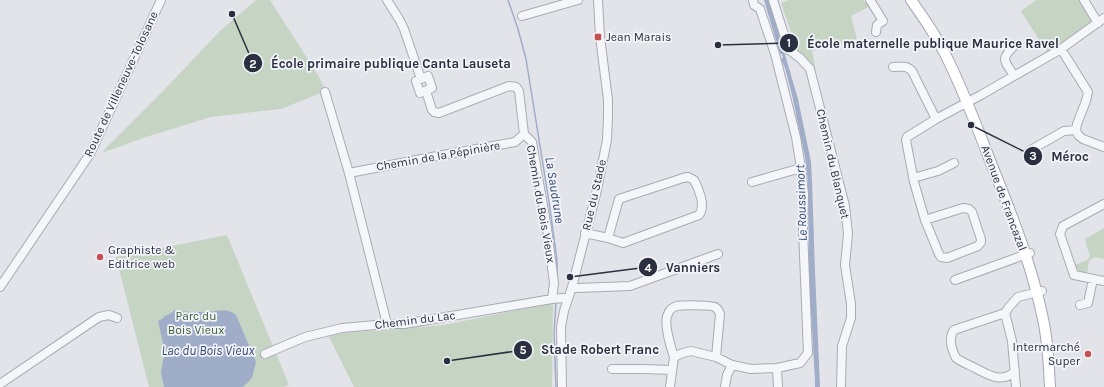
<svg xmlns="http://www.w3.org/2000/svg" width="1104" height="387" viewBox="0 0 1104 387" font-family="Karla,sans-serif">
<rect width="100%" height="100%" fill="#e3e4ea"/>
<path fill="#c6d4c4" d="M256,0H270L318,75L326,91L281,109L211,117L149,136L104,152L103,151L164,90L219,32Z
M789,0H863L864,2L867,0L871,6L851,16L857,39L812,51L816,71L797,49L781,3Z
M1036,0H1081L1092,18L1090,25L1048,54L1021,11Z
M1104,228V259L1094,257L1089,261L1087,273C1080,272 1077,271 1075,265L1087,260L1090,257L1085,239Z
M227,235L289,385L284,387H149L116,257Z
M553,303L552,387H354L328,335L344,333L443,325Z"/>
<path fill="#a0adc8" d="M764,0H769L798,99L811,162L812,181L815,271L820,387H815V380L809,276L808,183L805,157L792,95L785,68L781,59L783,57L782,54H780Z
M175,310C184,312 193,312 201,312C213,313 226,306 236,315L256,362L252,378L243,387H164L161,373L163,360L164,359V352L163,343L158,321L162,319L165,316L168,315Z"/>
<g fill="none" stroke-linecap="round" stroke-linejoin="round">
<path stroke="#a0adc8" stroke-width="1.5" d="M508,0L518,29L526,59L549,202L557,260V273
M556,387L554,334L556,301"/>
<defs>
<path id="minor" d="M387,0L399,19L404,29L421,79
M773,0L789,50L800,58L810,69L845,206L848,234L845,265L851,304V318L842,346L841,387
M870,0L883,21L877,25L876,32
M1084,0L1098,23
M522,16L578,0
M1061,49L1088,92L1086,101L1077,124L1076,130L1078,135L1083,139L1104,147
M893,67C900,67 907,65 912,71L936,119
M428,76L432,88L420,93L416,81Z
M1014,76C1004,59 1000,60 1015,45
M426,91L432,110L434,112L439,113L509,86L516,87L519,91L524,134
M325,92L349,173L387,324
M524,134L532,142L547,229L554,283L552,299
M1029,151L1064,131L1076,130
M349,173L432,157L515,142L524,134
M913,178L938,171L954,163
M752,182L801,168
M1104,204L1063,226L1060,234L1074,275L1104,281
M925,220L963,208L969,209L972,212L981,239V242L978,246L947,258L941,257L939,254L925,220L914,182L906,140L907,137L936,119L981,95L1061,49L1104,18
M585,233L608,238L623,243L699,215C706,206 699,189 694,180L688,177L683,178L619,199L608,238
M955,280L1030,253
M0,287L90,154L161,0
M572,287L577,288L630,286L718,254
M1080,305L1088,303L1093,279
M1005,313L954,330C948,338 952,350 956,358C962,362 969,365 975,368C989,375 1002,384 1015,371
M265,354L305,337L342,328L387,324H404L552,299L563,298L567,299
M674,357C671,348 663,322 668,314C669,310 673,307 677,306C681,305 712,305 715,307C718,309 719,311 720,314L716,357
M777,368L778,387
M612,369H642L672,370
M0,384L99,317L109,315L117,318
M562,387L561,327L564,311L572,287L597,190L607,140L608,116V100L600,37L598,0
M670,387L674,357L683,353L691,351L716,357L732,365L751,369L777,368L800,363L808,353L803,230L804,194L801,168L796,137L775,54L760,9L754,5L753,0
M725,387L727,375L732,365
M1016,387L1012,341L1005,313L1009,307L1018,297L1042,291"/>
<path id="major" d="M911,0C925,20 939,40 949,62C965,95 978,129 991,163C1012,215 1033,268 1044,324C1048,345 1049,366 1050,387"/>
</defs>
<use href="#minor" stroke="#a8aab4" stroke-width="10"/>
<use href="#major" stroke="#a2a7b5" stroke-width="12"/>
<use href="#minor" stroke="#f5f6f9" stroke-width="8"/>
<use href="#major" stroke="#fff" stroke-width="10"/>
</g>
<g fill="#c84f4f" stroke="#f2f4f8" stroke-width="1.5">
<rect x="594" y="33" width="8" height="8" rx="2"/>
<circle cx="100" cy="257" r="4"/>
<circle cx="1088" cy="354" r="4"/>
</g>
<g text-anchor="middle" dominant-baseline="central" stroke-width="3.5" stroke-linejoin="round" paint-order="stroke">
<g font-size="12" fill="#2b3041" stroke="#f2f4f8" text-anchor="start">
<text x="606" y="37">Jean Marais</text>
<text x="108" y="250">Graphiste &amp;<tspan x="108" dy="14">Editrice web</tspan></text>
<text x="1080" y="347" text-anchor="end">Intermarché<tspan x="1080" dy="14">Super</tspan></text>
</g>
<g font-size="12" fill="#2b3041" stroke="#f2f4f8">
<text transform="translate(121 84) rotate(-65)">Route de Villeneuve-Tolosane</text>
<text transform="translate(438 156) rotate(-10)">Chemin de la Pépinière</text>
<text transform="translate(833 164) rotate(77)">Chemin du Blanquet</text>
<text transform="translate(594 195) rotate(-77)">Rue du Stade</text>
<text transform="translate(1004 198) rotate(70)">Avenue de Francazal</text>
<text transform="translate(541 204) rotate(80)">Chemin du Bois Vieux</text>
<text transform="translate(415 320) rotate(-7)">Chemin du Lac</text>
</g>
<g font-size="12" fill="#3b5d39" stroke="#f2f4f8">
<text x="196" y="316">Parc du<tspan x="196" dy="14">Bois Vieux</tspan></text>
</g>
<g font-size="13" font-style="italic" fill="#374974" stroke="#f2f4f8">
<text transform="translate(555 190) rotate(81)">La Saudrune</text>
<text transform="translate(801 203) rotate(-92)">Le Roussimort</text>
<text x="208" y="350">Lac du Bois Vieux</text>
</g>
</g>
<path fill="none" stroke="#2b3041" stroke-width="1.5" d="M718 45L789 43M232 14L253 63M971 125L1033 156M570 277L648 267M447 361L523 350"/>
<g fill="#2b3041" stroke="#f2f4f8" stroke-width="1.5">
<circle cx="718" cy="45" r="4"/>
<circle cx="232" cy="14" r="4"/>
<circle cx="971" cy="125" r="4"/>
<circle cx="570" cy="277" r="4"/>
<circle cx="447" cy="361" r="4"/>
<circle cx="789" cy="43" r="10"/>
<circle cx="253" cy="63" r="10"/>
<circle cx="1033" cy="156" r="10"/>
<circle cx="648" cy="267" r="10"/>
<circle cx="523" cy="350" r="10"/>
</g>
<g font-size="12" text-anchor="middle" font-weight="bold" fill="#fff">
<text x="789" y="47">1</text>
<text x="253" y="68">2</text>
<text x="1033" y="160">3</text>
<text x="648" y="272">4</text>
<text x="523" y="354">5</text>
</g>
<g font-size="13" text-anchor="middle" font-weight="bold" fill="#2b3041" stroke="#f2f4f8" stroke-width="3.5" stroke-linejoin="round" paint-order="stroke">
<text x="933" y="48">École maternelle publique Maurice Ravel</text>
<text x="391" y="68">École primaire publique Canta Lauseta</text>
<text x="1070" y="161">Méroc</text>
<text x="693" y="272">Vanniers</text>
<text x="600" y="354">Stade Robert Franc</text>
</g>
</svg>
